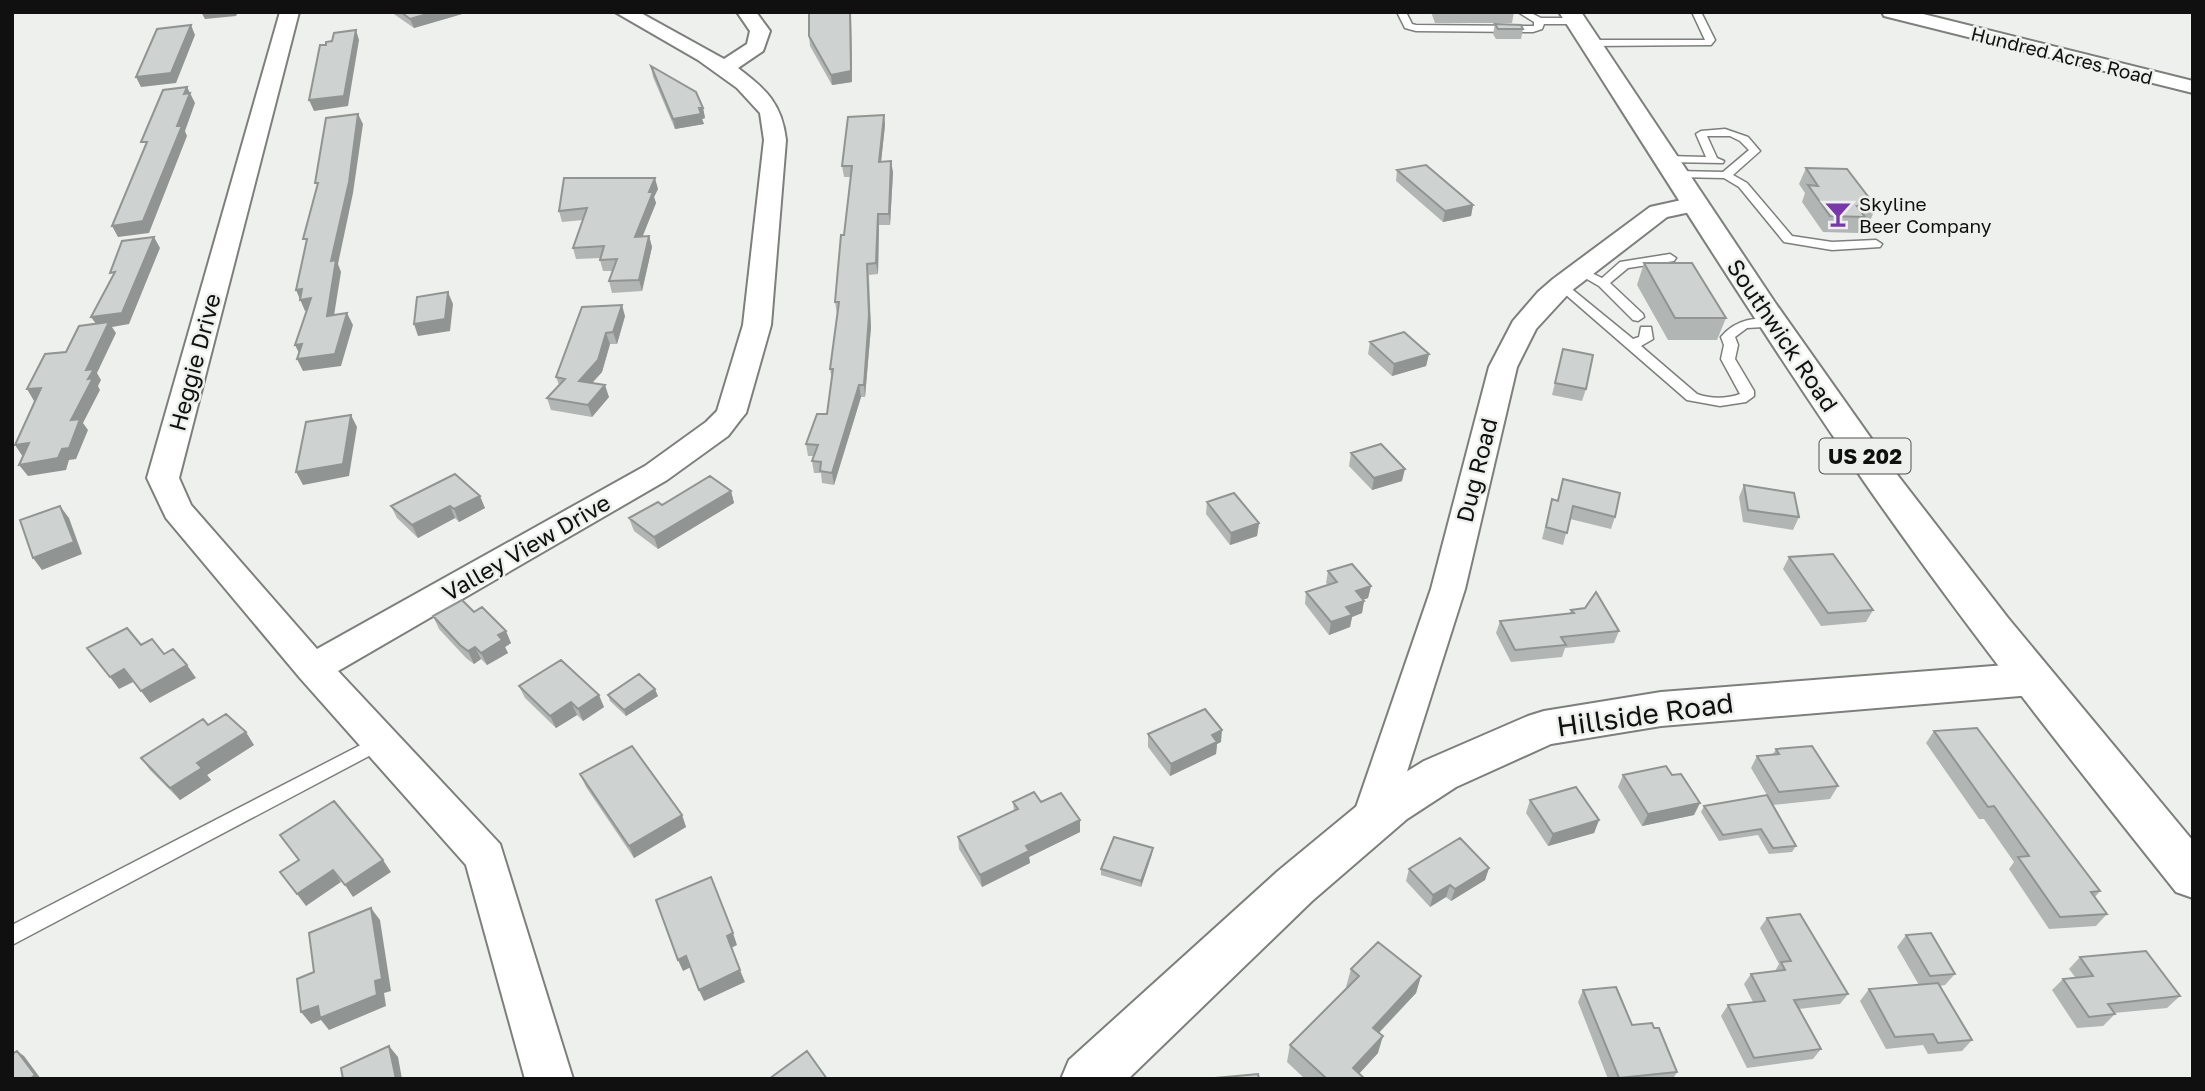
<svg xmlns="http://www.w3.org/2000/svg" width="2205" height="1091" viewBox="0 0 2205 1091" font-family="'Golos Text',sans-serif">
<rect width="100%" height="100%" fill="#edf0ec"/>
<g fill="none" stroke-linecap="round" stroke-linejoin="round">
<defs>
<path id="lane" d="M1397,12H1406L1412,24L1416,25L1534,26V22L1518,12H1529L1541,18H1576L1581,21L1576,24H1544L1542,29L1533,32L1416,31L1405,28Z
M1692,12H1701L1715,40L1711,45L1591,46L1586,43L1591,40H1705Z
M1725,129L1748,137L1760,151L1733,175L1747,183L1792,236L1832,242L1876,240L1882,244L1880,247L1832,250L1784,242L1739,187L1724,178L1676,177L1670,174L1676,171L1723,172L1749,150L1740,141L1730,136H1707L1717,158L1724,161L1723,163L1666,162L1661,159L1666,156L1706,157L1696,134L1701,131Z
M1670,254L1676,258L1674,261L1628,268L1610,283L1643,314L1644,317L1638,321L1633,320L1599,286L1573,271L1579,267L1602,278L1620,262Z
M1562,281L1633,339L1639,337L1641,327H1651L1653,339L1641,346L1697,394C1711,399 1726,399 1740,394L1721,359L1724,345L1721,337C1735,319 1758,316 1779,320V326L1747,328L1735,337L1738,345L1735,359L1754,391V396L1746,402L1720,406L1687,400L1558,288V282Z
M380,735L386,737L389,742L386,747L12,945V925Z"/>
<path id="street" d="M280,12H299L179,478L191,505L317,649L645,466L706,422L717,411L743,325L764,140L760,113L737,88L698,60L615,12H639L724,59L747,44L750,31L737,12H756L770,31L763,51L738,68C766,89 782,104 786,140L771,325L746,413L741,419L728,436L667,480L338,671L500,844L573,1079H525L466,865L300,678L166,518L147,478Z
M1882,12H1915L2193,81V93L1884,16Z
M1695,197L1704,199L1707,204L1704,209L1667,217L1571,291L1536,329L1517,367L1465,589L1391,822L1385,834L1371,839L1357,834L1351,822L1431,589L1489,367L1513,321L1538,292L1553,279L1650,207Z"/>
<path id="secondary" d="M2032,663L2047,668L2053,679L2047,690L2032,695L1661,726L1551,744L1456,787L1407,819L1312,901L1128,1079H1061L1069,1060L1278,871L1375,791L1424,761L1528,716L1544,711L1661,692Z"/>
<path id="highway" d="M1559,12H1581L1776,304L1892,468L2008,618L2193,841V898L2176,892C2069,758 1963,624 1865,483C1759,329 1660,170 1559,12Z"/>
</defs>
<use href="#lane" stroke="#7d7f7c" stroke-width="3"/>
<use href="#street" stroke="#7d7f7c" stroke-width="4"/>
<use href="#secondary" stroke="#7d7f7c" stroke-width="4"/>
<use href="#highway" stroke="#7d7f7c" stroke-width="4"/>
<use href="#lane" fill="#fff" fill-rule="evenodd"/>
<use href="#street" fill="#fff" fill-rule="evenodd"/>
<use href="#secondary" fill="#fff" fill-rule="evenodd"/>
<use href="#highway" fill="#fff" fill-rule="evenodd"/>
</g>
<path fill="#b1b5b4" d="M391,12H469L414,28Z
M1431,12H1514L1512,23H1435Z
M851,16L852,82L832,85L810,46L809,36Z
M1495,24L1523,29L1521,39H1496L1493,34Z
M651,66L703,108L705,118L702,119L704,124L675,129L653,77Z
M884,115L885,125L881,161L893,172L890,225H879L878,274L869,275L871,327L865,397H861L834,485L822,483L821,473H814L812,461L814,456H808L806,444L827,414L832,380L830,369L837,314L835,302L851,177H844L842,166Z
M1806,168L1876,207L1869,223H1863L1858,233L1823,232L1802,202L1805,193L1799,184Z
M1397,170L1473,205L1471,216L1443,222L1396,181Z
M658,189L654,197L656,203L642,236H649L652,247L642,291L612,293L609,281L613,271H603L600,260V258L576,259L573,248L583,220L562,222L559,211Z
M1644,263L1726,318L1717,340H1668L1637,285Z
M625,316L617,344H610L602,372L592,383L609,397L592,417L551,410L547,398L559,385L556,377Z
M1370,342L1429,354L1426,366L1392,376L1368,354Z
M1563,349L1586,389L1582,401L1552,395Z
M1351,453L1402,481L1372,490L1349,466Z
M455,474L485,508L459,522L455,518L418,538L397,518L391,506Z
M1563,479L1615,517L1611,529L1570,519L1563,545L1542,539L1552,499L1557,501Z
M1744,485L1799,517L1793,530L1743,522L1739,497Z
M731,491L734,503L658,549L634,531L629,518L662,505Z
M1207,502L1259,523L1257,536L1230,545L1206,514Z
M1789,557L1873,610L1866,622L1821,626L1783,569Z
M1328,571L1371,586L1368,598L1363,600L1364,601L1362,613L1352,617L1350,627L1329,635L1305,604L1306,592L1328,585L1326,583Z
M1571,610L1619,631L1614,643L1565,648L1562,657L1511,662L1496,633L1500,621L1570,614Z
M474,612L511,643L505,647L508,653L487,665L481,659L474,664L466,658L439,629L433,616Z
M519,686L604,707L583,721L577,715L556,728L525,698Z
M608,695L658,696L626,716L610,701Z
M208,725L254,745L207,775L211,780L180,800L150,770L141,758Z
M1934,731L2100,891L2095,897L2107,914L2096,926L2049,929L2009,869L2014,862L1984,819H1979L1926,743Z
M1148,734L1221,742L1217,744L1216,754L1170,776L1148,747Z
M1776,749L1838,786L1830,799L1772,805L1796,846L1792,852L1769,854L1758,835L1719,841L1701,812L1704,806L1767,795L1751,768L1757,756L1773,754Z
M580,774L682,815L686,827L634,858L586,787Z
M1623,775L1694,815L1642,826L1618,787Z
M1530,800L1599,820L1594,833L1548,846L1526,813Z
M1013,802H1041L1080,832L1029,857L1030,863L982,887L959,849L958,837L1014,811Z
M1152,854L1141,887L1101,875V869Z
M1489,868L1485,880L1451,901L1446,897L1430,907L1406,881L1409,869Z
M1767,918L1848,994L1840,1004L1799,1009L1821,1049L1813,1059L1747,1068L1721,1016L1728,1005L1753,1002L1744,984L1751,974L1775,971L1779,964L1760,928Z
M1906,935L1955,974L1945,985L1940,986L1972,1040L1962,1051L1928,1054L1923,1045L1886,1049L1860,1001L1869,989L1919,985L1897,947Z
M2080,957L2180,996L2167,1008L2114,1013L2115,1014L2103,1026L2077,1028L2052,990L2063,979L2075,977L2069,969Z
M1351,969L1421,976L1416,993L1379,1033L1378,1053L1359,1074L1365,1079H1305L1287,1062L1290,1045L1348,988L1346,987Z
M1583,990L1632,1025L1677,1072L1673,1079H1608L1578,1002Z"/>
<path fill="#909492" d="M201,12H238L236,16L205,19Z
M434,12H469L414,28L410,19Z
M850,12L851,16L852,82L832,85L831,75Z
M191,25L195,35L176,83L141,87L136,77Z
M356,30L359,40L348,106L314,111L309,100Z
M187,87L195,103L185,131L187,136L149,233L118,237L112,226L177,126Z
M699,108H703L705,118L702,119L704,124L675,129L673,119Z
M358,114L363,124L353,193L338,264L341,272L332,328L327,316L331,261Z
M884,115L885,125L880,172L879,162Z
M891,161L893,172L890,225L889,214Z
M655,178L658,189L654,197L656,203L638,248L635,237L649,192Z
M1473,205L1471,216L1443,222L1445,211Z
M878,214L879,225L878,274L876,263Z
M649,236L652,247L642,291L639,280Z
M154,237L160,248L129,324L112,327L116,333L97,373L101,380L98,386L100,390L83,423L88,430L76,459L69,460L66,470L28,476L19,465L71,420L99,328L91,317Z
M867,264L871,327L865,397L864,385Z
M302,289L311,298L316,310L305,311L296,290Z
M448,292L453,304L450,331L418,336L414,324Z
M622,305L625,316L617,344L613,332Z
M347,313L353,325L341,366L303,371L297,359Z
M606,333L610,344L602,372L583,393L579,381Z
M302,344L301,357L295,345Z
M1429,354L1426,366L1392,376L1394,364Z
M605,385L609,397L592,417L588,405Z
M859,385L861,397L834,485L832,473Z
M41,388L49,399L34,401L27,389Z
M351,415L357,427L349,476L303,485L296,472Z
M29,443L23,457L15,445Z
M1405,469L1402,481L1372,490L1374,478Z
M731,491L734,503L658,549L654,537Z
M480,496L485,508L459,522L454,509Z
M60,506L69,518L82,554L42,570L33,558Z
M450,506L455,518L418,538L412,525Z
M1259,523L1257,536L1230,545L1231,533Z
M1371,586L1368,598L1353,603L1356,591Z
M1364,601L1362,613L1352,617L1350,627L1329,635L1331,622L1346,607Z
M506,631L511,643L505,647L508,653L487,665L481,653L498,635Z
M475,647L481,659L474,664L468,651Z
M187,665L196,678L150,703L141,691Z
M124,669L133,682L119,689L110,677Z
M655,689L658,696L626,716L624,710Z
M599,695L604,707L583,721L578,709Z
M571,702L577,715L556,728L550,716Z
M1222,730L1221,742L1217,744L1216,754L1170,776L1171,764L1212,735Z
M246,732L254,745L207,775L211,780L180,800L170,788L197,763Z
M1700,803L1694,815L1642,826L1648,814Z
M682,815L686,827L634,858L629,846Z
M1080,820V832L1029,857L1030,863L982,887L980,875L1026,846Z
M1599,820L1594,833L1548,846L1553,834Z
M1153,848L1152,854L1141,887V881Z
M383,860L391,872L353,897L345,885Z
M1489,868L1485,880L1451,901L1455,889Z
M333,870L341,882L306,906L297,894Z
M1450,885L1446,897L1430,907L1433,895Z
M371,908L380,920L391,991L384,993L386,1006L329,1030L321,1020L311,1024L301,1012L375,981Z
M733,933L737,945L731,948L727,936Z
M686,956L691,967L683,971L678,960Z
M740,970L745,982L704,1001L699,990Z
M1421,976L1416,993L1368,1044L1373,1028Z
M1383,1036L1378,1053L1354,1079L1353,1068Z
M389,1046L398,1057L402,1079H396Z
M17,1051L24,1056L41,1079H30Z"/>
<path fill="#ced3d1" stroke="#909492" stroke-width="2" d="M401,12H434L410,19Z
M809,12H850L851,71L831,75L809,36Z
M1495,24L1521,25L1523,29H1498Z
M191,25L171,73L136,77L157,29Z
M356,30L344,96L309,100L320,45H326V42L332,41L334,33Z
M651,66L696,92L703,108H699L701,114L673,119Z
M187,87L184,94L190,93L177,126H182L143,221L112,226L147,142H141L163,90Z
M358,114L349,182L331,261L336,260L327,316L347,313L335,354L297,359L302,344L295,345L311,298L300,300L302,289L296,290L307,239H303L318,183H315L326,118Z
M884,115L879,162L891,161L889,214H878L876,263L867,264L869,315L864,385H859L832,473L820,471L821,462L812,461L818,445L806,444L817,414H827L833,369H830L839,302H835L841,235H844L852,166H842L848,117Z
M1426,165L1473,205L1445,211L1397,170Z
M1806,168L1847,169L1876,207L1857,206L1865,217L1830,216L1808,185L1818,186Z
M564,178H655L649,192H653L635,237L649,236L639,280L609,281L617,259L600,260L604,246L573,248L587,208L559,211Z
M154,237L122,313L91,317L115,272L110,273L122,241Z
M1644,263H1692L1726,318H1675Z
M448,292L445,319L414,324L417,297Z
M622,305L613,332L606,333L598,360L579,381L605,385L588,405L547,398L565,379L556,377L582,307Z
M109,322L86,370L94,369L88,379L93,378L71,420L80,419L69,448L62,449L58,458L19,465L29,443L15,445L41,388L27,389L45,354L66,352L79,326Z
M1404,332L1429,354L1394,364L1370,342Z
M1563,349L1593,355L1586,389L1555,383Z
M351,415L343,464L296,472L306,422Z
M1381,444L1405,469L1374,478L1351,453Z
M455,474L480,496L454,509L450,506L412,525L391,506Z
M710,476L731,491L654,537L629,518L658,502L662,505Z
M1563,479L1620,493L1615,517L1573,506L1567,533L1546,527L1552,499L1558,501Z
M1744,485L1794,493L1799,517L1748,510Z
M1234,493L1259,523L1231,533L1207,502Z
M60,506L74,542L33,558L20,520Z
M1833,554L1873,610L1828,613L1789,557Z
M1352,564L1371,586L1356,591L1364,601L1346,607L1352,615L1331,622L1306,592L1337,582L1328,571Z
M1596,592L1619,631L1561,637L1566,645L1515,650L1500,621L1574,613L1571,610L1585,608Z
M462,600L474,612L482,607L506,631L498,635L502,640L481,653L475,647L468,651L460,645L433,616Z
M127,628L141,645L152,639L164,654L173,649L187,665L141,691L124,669L110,677L87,648Z
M561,660L599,695L578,709L571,702L550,716L519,686Z
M639,674L655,689L624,710L608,695Z
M1205,709L1222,730L1212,735L1217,742L1171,764L1148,734Z
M226,714L246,732L197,763L202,768L170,788L141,758L203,719L208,725Z
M1977,728L2100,891L2091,892L2107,914L2060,917L2018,857L2029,856L1994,806L1988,807L1934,731Z
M632,746L682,815L629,846L580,774Z
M1812,746L1838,786L1779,792L1757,756L1779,754L1776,749Z
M1666,766L1672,775L1681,774L1700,803L1648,814L1623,775Z
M1576,787L1599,820L1553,834L1530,800Z
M1034,792L1041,802L1061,793L1080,820L1026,846L1029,851L980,875L958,837L1018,809L1013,802Z
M1767,795L1796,846L1773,848L1761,829L1723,835L1704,806Z
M334,801L383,860L345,885L333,870L297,894L280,872L299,860L280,835Z
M1114,837L1153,848L1141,881L1101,869Z
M1460,838L1489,868L1455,889L1450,885L1433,895L1409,869Z
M711,877L733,933L727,936L740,970L699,990L686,956L678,960L656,900Z
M371,908L382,979L375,981L377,995L320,1018L318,1006L301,1012L297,979L314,972L309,933Z
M1800,914L1848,994L1794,1000L1821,1049L1754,1058L1728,1005L1765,1001L1751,974L1785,970L1781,962L1791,961L1767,918Z
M1931,933L1955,974L1930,976L1906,935Z
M1378,942L1421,976L1373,1028L1383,1036L1353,1068L1365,1079H1327L1290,1045L1359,976L1351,969Z
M2146,951L2180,996L2108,1004L2115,1014L2089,1017L2063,979L2093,976L2080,957Z
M1938,983L1972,1040L1938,1043L1933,1034L1895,1037L1869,989Z
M1616,987L1632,1025L1652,1023L1654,1028H1659L1677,1072L1619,1078L1583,990Z
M389,1046L396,1079H343L341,1068Z
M17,1051L35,1075L30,1079H12V1054Z
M807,1051L827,1079H769Z
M1258,1074L1259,1079H1204Z"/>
<defs>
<symbol id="bar-bare" viewBox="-9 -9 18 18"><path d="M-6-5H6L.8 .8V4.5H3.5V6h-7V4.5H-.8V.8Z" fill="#7738ad" stroke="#edf0ec" stroke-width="2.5" paint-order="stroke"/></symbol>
</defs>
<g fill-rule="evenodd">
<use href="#bar-bare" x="1819" y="195" width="38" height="38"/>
</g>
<g text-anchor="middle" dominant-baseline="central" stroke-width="5" stroke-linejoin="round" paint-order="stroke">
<g font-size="19" fill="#0f100f" stroke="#edf0ec">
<text transform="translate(2062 55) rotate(14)">Hundred Acres Road</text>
</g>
<g font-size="19" fill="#0f100f" stroke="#edf0ec" text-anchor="start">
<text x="1859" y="203">Skyline<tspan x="1859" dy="22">Beer Company</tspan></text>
</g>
<rect fill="#edf0ec" stroke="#525351" stroke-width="2" x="1819.5" y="438.5" width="91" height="35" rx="5"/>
<g font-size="21" font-weight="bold" fill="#0f100f">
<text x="1865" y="456">US 202</text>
</g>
<g font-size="23" fill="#0f100f" stroke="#edf0ec">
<text transform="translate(1783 335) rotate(56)">Southwick Road</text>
<text transform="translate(194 362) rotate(-75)">Heggie Drive</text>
<text transform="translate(1476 470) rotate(-76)">Dug Road</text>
<text transform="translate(526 547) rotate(-30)">Valley View Drive</text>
</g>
<g font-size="28" fill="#0f100f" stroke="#edf0ec">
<text transform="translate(1645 714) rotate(-8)">Hillside Road</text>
</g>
</g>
<rect width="2205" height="1091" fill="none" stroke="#0f100f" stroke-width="28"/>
</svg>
